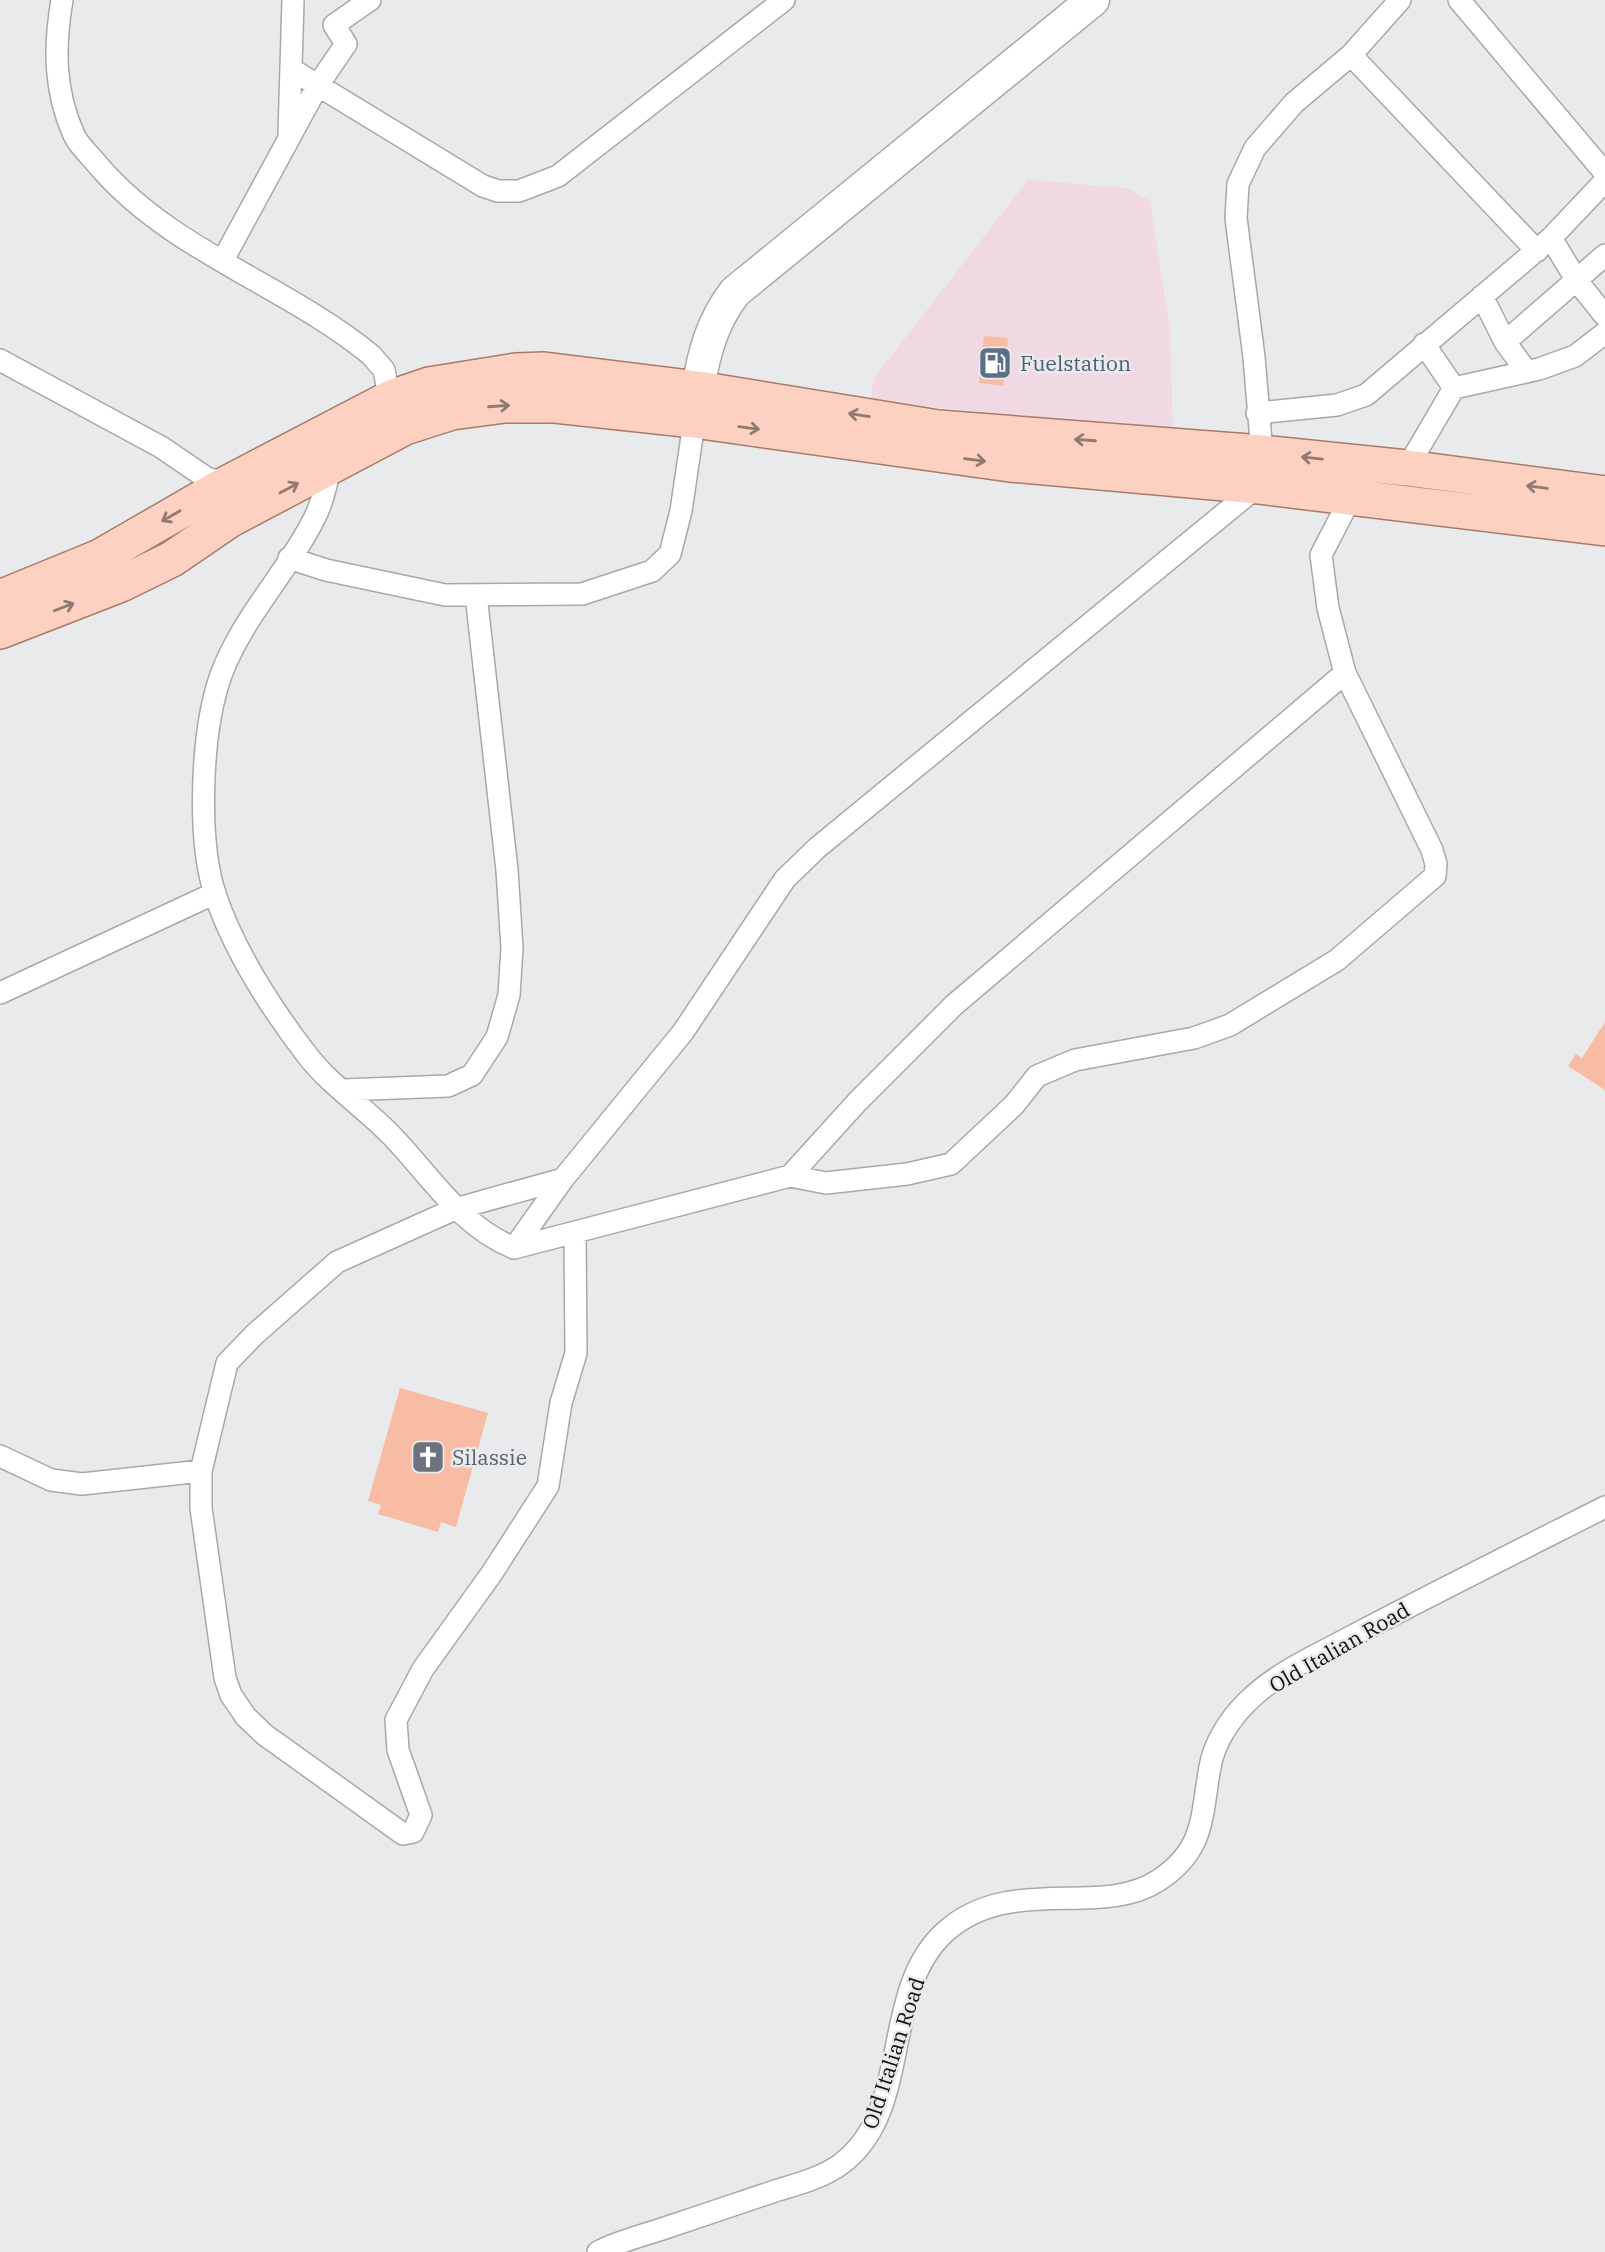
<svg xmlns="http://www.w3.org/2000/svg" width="1605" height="2252" viewBox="0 0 1605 2252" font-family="'IBM Plex Serif',serif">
<rect width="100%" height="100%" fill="#e9eaec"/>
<path fill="#f1d9e3" d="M1028,180L1126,188L1150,201L1170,330L1173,430L870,401L874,378Z"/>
<path fill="#f8bba4" d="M984,336L1008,338L1003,386L979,383Z
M1605,1022V1090L1568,1066L1576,1054L1582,1058Z
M400,1388L488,1413L456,1527L441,1522L438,1532L378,1514L381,1505L368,1501Z"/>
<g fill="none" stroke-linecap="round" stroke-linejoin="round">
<defs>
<path id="street" d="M62,0C54,47 54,91 74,135C79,146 90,155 97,164C169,250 286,285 371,355L384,370L391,407
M1459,0L1605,173
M1351,55L1537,251
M291,69L483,186L498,191H519L558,176L784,0
M289,134L293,0
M1551,238L1577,281L1605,316
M223,260L318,85L346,44L334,25L370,0
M1482,296L1505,342L1527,372
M1505,342L1605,255
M1424,344L1454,388
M0,360L161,447L208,479L230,482
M1257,413L1337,405L1366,395L1551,238L1605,181
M1262,453L1254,357L1236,218L1238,184L1255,148L1294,103L1351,55L1400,0
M331,465C326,484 323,503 313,521C286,574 242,618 221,675C201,731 197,838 215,894C234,951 271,1008 307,1055C330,1085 365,1108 391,1135C430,1175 460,1226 514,1248L790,1176L858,1101L954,1005L1345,673L1328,608L1321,555L1350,499
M1407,468L1454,388L1539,369L1575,356L1605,333
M289,558L326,570L445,595L582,594L652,571L670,554L681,511L696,409
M0,993L215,893
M343,1090L448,1086L472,1075L497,1037L509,995L512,948L507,870L476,595
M790,1176L826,1183L907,1174L951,1164L1014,1105L1037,1076L1075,1060L1194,1038L1230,1025L1337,960L1435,876L1436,864L1432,850L1345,673
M563,1179L455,1209L337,1262L255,1334L227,1363L201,1471V1508L225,1678L231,1695L246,1717L265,1735L403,1834L413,1832L421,1815L398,1750L396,1720L423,1669L492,1573L548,1486L561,1403L576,1353L575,1233
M514,1248L563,1179L683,1032L785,879L817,848L1258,486
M0,1456L51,1480L82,1484L201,1471
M598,2252C617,2242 641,2236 662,2229C701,2216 739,2203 778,2190C798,2184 824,2177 841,2164C914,2110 879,1992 945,1932C1010,1873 1101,1919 1159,1880C1206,1849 1201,1815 1210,1767C1214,1743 1230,1719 1246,1703C1277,1671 1324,1652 1362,1631C1442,1589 1524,1548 1605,1507"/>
<path id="secondary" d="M698,389C704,352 712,322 735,292L1093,0"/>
<path id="primary" d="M0,598L100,557L230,482L391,398L429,385L516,371L544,370L698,389L938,428L1262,453L1407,468L1605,494
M0,631L121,584L172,559L229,520L405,427L452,412L505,405H555L694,420L1010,464L1258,486L1605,528"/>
</defs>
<use href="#street" stroke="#a7a8aa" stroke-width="24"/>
<use href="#secondary" stroke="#a7a8aa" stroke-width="35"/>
<use href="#primary" stroke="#a87a67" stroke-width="38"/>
<use href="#street" stroke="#fff" stroke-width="21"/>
<use href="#secondary" stroke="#fff" stroke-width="32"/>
<use href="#primary" stroke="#fdd1c1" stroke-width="35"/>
</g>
<defs><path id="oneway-shaft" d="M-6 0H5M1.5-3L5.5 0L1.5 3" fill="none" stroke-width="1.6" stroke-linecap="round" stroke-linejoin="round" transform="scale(1.75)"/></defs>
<g stroke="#917a71">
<use href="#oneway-shaft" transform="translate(499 406) rotate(-4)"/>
<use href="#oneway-shaft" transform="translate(859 415) rotate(-171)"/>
<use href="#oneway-shaft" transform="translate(749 428) rotate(8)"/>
<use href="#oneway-shaft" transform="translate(1085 440) rotate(-176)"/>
<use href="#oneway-shaft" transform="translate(1312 458) rotate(-174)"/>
<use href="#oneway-shaft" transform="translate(975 460) rotate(7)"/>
<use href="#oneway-shaft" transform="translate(1537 487) rotate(-172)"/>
<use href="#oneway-shaft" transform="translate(289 488) rotate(-28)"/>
<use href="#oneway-shaft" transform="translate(171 516) rotate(150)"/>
<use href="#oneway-shaft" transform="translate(64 607) rotate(-21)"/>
</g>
<defs>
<symbol id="fuel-square" viewBox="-11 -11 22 22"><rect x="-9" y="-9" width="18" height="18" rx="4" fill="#5c6f8a" stroke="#e9eaec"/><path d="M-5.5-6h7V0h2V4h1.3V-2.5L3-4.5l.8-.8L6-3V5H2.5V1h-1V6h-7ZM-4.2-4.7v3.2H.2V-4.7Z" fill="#fff"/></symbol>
<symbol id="church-square" viewBox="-11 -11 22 22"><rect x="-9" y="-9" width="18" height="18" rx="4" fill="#6b7280" stroke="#e9eaec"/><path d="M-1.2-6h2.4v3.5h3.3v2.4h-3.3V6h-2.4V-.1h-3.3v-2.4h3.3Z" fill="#fff"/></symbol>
</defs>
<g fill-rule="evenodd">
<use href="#fuel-square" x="976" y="344" width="38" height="38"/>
<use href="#church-square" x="409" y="1438" width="38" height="38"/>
</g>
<g text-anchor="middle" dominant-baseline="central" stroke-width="5" stroke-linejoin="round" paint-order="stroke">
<g font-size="21" fill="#4e5e75" stroke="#e9eaec" text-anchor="start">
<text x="1020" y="363">Fuelstation</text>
</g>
<g font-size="21" fill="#5b616d" stroke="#e9eaec" text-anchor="start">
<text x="452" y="1457">Silassie</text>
</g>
<g font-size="21" fill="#0e0f0f" stroke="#e9eaec">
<text transform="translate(1339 1647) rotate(-30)">Old Italian Road</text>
<text transform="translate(893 2053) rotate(-72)">Old Italian Road</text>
</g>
</g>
</svg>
